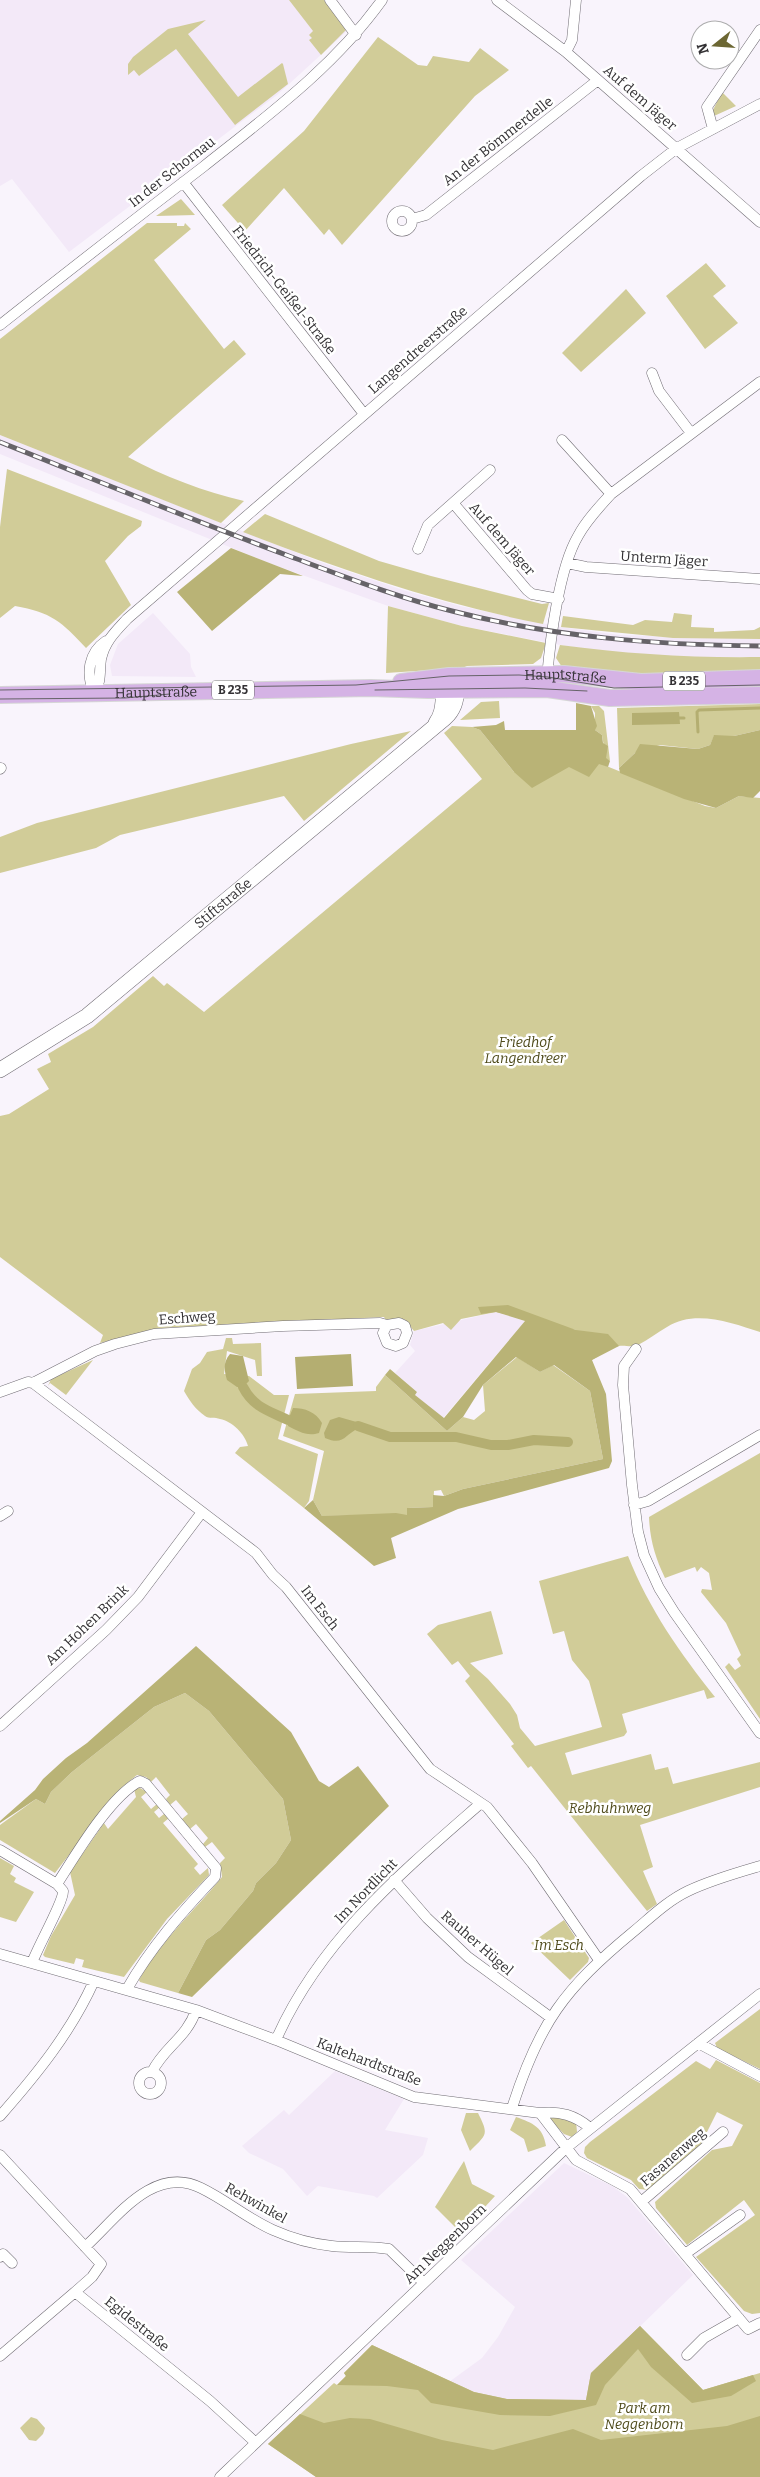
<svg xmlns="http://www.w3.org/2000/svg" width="760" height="2477" viewBox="0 0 760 2477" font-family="Bitter,serif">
<rect width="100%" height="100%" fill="#f9f4fc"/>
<path fill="#f3e9f8" d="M0,0H326L348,30L277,95L69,252L12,179L0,186Z
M0,435L323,563L403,590L460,606L561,627L620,635L760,639V657L703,658L616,653L560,645L462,626L388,606L269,563L0,454Z
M153,613L190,654L191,667L196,677L112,676L110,665L118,644Z
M496,1312L525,1321L443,1418L415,1395L417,1392L395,1373L415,1351L410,1345L414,1331Z
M335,2071L404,2099L385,2130L428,2138L423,2155L377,2198L374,2196L318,2186L307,2196L283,2169L249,2153L242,2146L284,2110L289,2115Z
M564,2163L612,2186L627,2197L693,2275L592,2373L586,2400L507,2399L474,2392L449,2382L482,2358L498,2337L515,2307L461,2260Z"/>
<path fill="#d1cc98" d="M289,0H324L346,30L321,55L309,40L312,38L309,35L313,31Z
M206,20L188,34L238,97L282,63L283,64L288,84L235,125L176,49L139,76L134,70L128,75V64L133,57L168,29Z
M378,37L418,65L427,66L433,56L469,62L480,48L509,70L475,96L342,245L329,229L324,235L284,188L245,231L222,205L304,131Z
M722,92L736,106L714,116L712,112Z
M181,199L195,215L156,216Z
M147,223H177V226H184L185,223L191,229L154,260L224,349L234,340L246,354L128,457C163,476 205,492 244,501L221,523L0,435V339Z
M706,263L726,286L713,296L738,323L705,349L666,296Z
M626,289L646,313L581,372L562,353Z
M7,469L142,521L141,526L128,536L105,561L131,605L86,648C62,622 51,612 15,606L0,618V527Z
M265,514L379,561L431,576L542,604L549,603L543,624C440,604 342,570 243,532Z
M388,606L462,626L546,643L541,658L533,664L467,666L462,668L386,673Z
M674,613L692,615L691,627L714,628V632L754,630L760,627V639L673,638L561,627L563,616L633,625L645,620L672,622Z
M560,645C627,654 693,658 760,657V672L642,677L562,667L556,658Z
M499,701L500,718L460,720L481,702Z
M760,704V730L734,736H714L710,745L698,749L660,745L635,753L619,768L617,708Z
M591,706H599L604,711L610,761L606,759L602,735L595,730V713Z
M452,726L472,727L480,730L514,772L599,763L705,806L716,808L739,796L760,798V1332C732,1323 695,1309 667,1327C658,1332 648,1340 638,1345C631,1348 626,1345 619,1346C611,1347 599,1356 592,1360L576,1330L496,1312L461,1319L451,1330L443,1323L414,1331L404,1319L387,1322L384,1317L160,1328L100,1343L103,1335L0,1257V1116L9,1114L49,1089L37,1069L51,1062L48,1054L93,1027L153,976L164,986L167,983L204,1012L482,779L444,733Z
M411,731L304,821L284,796L120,835L96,848L0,873V837L37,823L351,744Z
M226,1338H232L233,1344L261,1343L262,1376H257L255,1360L227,1351L224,1374L249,1376L274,1395H289L278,1439L318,1454L309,1501L304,1508L235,1453L240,1447L248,1446C245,1434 232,1421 220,1419C215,1417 209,1419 205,1416C195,1409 190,1401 184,1391L192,1369L200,1363L207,1352L223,1349Z
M517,1357L540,1372L553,1365L590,1391L603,1459L463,1489L444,1496L441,1490L434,1491L433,1507L407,1508V1515L322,1516L313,1500L324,1451L283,1436L295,1394L376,1391V1387L385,1375L447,1431L463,1417L474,1420L485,1411L483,1385Z
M93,1360L66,1395L50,1383L48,1386L51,1379Z
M760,1453V1719L725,1667L729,1663L735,1670L741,1666L737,1659L741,1655L726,1623L701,1592L702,1589L712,1590L709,1573L701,1567L697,1572L695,1567L665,1578C655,1557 650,1540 649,1517Z
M628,1556C649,1609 680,1653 715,1697L707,1699L704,1690L622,1714L627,1732L624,1736L565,1753L572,1775L651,1754L655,1770L668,1767L673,1784L760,1762V1787L640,1825L653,1867L643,1871L657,1904L647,1911L531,1766L528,1768L511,1746L514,1744L465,1681L470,1676L458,1661L452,1665L427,1634L438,1625L491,1611L503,1654L470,1663L488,1679L510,1704L517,1715L520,1728L535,1746L602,1727L589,1681L572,1660L564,1631L553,1634L539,1581Z
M185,1693L209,1711L283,1799L291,1840L276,1863L256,1883L253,1891L220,1930L206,1940L178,1993L140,1982L139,1980C161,1941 193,1912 222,1877L220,1863L225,1858L212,1842L205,1847L203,1844L208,1838L196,1824L190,1829L182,1819L188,1814L176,1800L170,1805L166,1799L170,1795L156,1777L151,1782L146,1777L137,1775L120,1789L55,1873L0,1840V1825L36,1799L45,1804L51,1792L72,1772L154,1707Z
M140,1788L147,1792L141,1797L151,1809L157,1804L160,1807L154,1812L159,1818L164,1814L169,1818L163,1823L198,1864L194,1868L200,1875L208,1868L209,1875L167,1919L124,1977L82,1967L84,1960L76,1958L74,1964L45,1957L43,1955L51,1936L75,1895L70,1872L104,1823L108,1829L136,1797L134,1789Z
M0,1858L14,1866L10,1874L16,1878L14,1882L34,1892L16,1922L0,1917Z
M564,1920L589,1958L588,1962L570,1980L531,1943Z
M760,2009V2069L717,2048L715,2043Z
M716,2060L760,2083V2313L752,2314L744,2311L696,2257L755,2215L744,2200L687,2245L656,2208L655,2202L712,2150L732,2146L743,2125L717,2112L701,2144L650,2190L639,2189L631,2180L587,2158L584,2153L585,2147L590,2142L696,2061L710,2069Z
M466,2113H478C489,2135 487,2134 470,2151L461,2130Z
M551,2116L576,2121L577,2132L572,2137L564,2134L549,2119Z
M516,2117C533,2123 543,2127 546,2146L528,2152L524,2139L510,2130Z
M464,2161L472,2184L495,2196L461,2233L435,2207Z
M640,2326L703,2390L760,2373V2477H316L268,2444L334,2383L337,2385L346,2376L344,2373L372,2345L474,2392L507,2399L586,2400L591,2373Z
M31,2417L37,2419L45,2428L43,2434L36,2441L29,2440L20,2428Z"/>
<path fill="#b9b376" d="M231,548L303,576L280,574L212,631L177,592Z
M576,703L591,706L597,726L595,730L602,735L603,743L608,746L606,758L610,761L608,767L599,764L589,777L569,767L532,788L514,772L480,730L472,727L496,725L504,721L505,730H576Z
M760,730V791L753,798L739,796L716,808L684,799L620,773L619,768L635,753L640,744L698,749L710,745L714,735L734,736Z
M508,1305L576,1330L608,1334L619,1346L592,1360L606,1394L612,1461L609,1468L458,1509L391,1538L396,1558L374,1566L304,1508L313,1500L322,1516L396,1513L407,1515V1508L433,1507V1495L444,1496L463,1489L603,1459L590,1391L554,1365L540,1372L516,1357L483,1385L463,1417L447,1431L385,1375L390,1369L417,1392L415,1395L444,1418L525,1321L496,1312L481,1314L478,1307Z
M196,1646L291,1732L319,1781L329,1787L358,1766L389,1806L192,1997L178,1993L206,1940L220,1930L253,1891L256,1883L276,1863L291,1840L283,1799L209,1711L185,1693L154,1707L72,1772L51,1792L45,1804L36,1799L0,1823V1821L35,1790L43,1779L66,1758L87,1743Z
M640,2326L703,2390L753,2375L756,2381L731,2396L692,2403L651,2367L638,2349L605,2385L596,2405L550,2416L500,2415L431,2403L418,2390L387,2386L337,2385L346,2376L344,2373L372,2345L474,2392L507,2399L586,2400L591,2373Z
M300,2414L324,2423L350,2418L370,2419L442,2440L493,2450L573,2429L601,2440L727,2426L760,2416V2477H316L268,2444Z"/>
<path fill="#b4ae71" d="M679,712L680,724L632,725V713Z
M230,1354L243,1356L249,1381L243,1387H237L227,1380C224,1370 223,1362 230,1354Z
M351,1354L353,1386L297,1389L295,1357Z
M293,1408C305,1408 316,1412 322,1423L319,1433C307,1437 298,1431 288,1426V1420Z
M339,1417L360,1423L359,1428C344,1435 344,1446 325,1438L324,1433L330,1420Z"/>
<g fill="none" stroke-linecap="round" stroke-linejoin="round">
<path stroke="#b4ae71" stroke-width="3" d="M675,718H684
M698,732L697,712L699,710L760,708"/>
<path stroke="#b4ae71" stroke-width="10" d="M243,1387C253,1407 269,1411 288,1420
M358,1426L390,1437H456L491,1445H508L534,1440L568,1442"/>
<defs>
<path id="street" d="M330,0L356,35
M497,0L566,52L760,222
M566,52L572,40L576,0
M713,129L707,107L760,30
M183,182L364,414
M392 221a10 10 0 1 1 20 0a10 10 0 1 1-20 0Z
M412,219L426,215L598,80
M0,325C67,272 135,219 203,167C267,116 334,67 382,0
M652,373L659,391L691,433
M562,440L611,494
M454,504L527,590L532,594L559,599
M418,549L428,525L490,470
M567,563L586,567L760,579
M547,678C550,641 559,568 578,536C586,521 599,507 611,494L760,382
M94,693C102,681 99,672 101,659C105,641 116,631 127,619L641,176L677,148L760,104
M94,693C86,674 88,653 106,641
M0,769L1,768
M636,1349L624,1366L623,1385L632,1485L638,1532L644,1555L659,1588L674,1612L760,1733
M33,1383L256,1553L273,1575L286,1587L430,1769L487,1807L532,1863L599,1960
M0,1392L28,1382L33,1383L95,1351L115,1344L154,1334L283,1326L380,1323L387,1325L399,1323L405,1326L407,1333L403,1343L396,1346L387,1343L383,1333L387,1325
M634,1505L648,1501L760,1435
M0,1516L8,1511
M0,1726L106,1630L138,1597L202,1512
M0,1850L57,1884L63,1891C64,1901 37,1948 32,1963
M394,1880L427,1918L468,1957L550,2017
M57,1884C75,1856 110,1796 140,1781L146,1784L216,1868L215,1877C181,1913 151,1947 127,1989
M0,1954L196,2010L276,2040L414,2097L540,2113C560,2111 575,2115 590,2128
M276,2040C319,1941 402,1872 481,1803
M698,2043L760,2076
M152,2072C164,2047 187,2038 196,2010
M139 2083a11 11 0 1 1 22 0a11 11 0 1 1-22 0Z
M512,2108C539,2023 564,1989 633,1932C650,1918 667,1901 688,1891C711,1880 736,1873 760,1866
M540,2113L576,2160L630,2189L748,2329L760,2323
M0,2116C37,2074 71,2032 94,1981
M0,2155L101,2264L92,2277L75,2292
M641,2202L723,2132
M85,2247C116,2219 153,2164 201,2188C226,2200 248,2219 273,2230C291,2238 313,2244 332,2246C351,2248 370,2246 389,2249L424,2283
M685,2254L740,2215
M0,2257L3,2254L12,2263
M687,2355L704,2338L739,2318
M0,2356L75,2292L210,2401L256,2443
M220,2477L566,2148L760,1994"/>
<g id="secondary">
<path d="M436,723C446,710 441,694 447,680"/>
<path id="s1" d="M0,1070L87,1016L445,718C454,710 456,701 457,690L452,681"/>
</g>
<g id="primary">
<path id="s2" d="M401,682L449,676L564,674L641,682L760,678"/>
<path id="s3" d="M0,695L371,688L428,690L547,689L610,698L760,695"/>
</g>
</defs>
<use href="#street" stroke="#716d74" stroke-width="11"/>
<use href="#secondary" stroke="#716d74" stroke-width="16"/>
<use href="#primary" stroke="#d6d6d6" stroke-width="18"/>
<use href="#street" stroke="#fff" stroke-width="10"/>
<use href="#secondary" stroke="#fff" stroke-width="15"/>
<use href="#primary" stroke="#d5b3e5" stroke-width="16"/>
<path stroke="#666368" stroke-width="1" d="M0,690L356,685L449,676L519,675L548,677L614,688L760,685
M375,690L525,688L587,691
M0,699L125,698L170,694"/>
<defs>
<path id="rail" d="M0,442C96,480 192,520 289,556C343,576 396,597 452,611C553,637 656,645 760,646"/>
</defs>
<use href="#rail" stroke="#666368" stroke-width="5"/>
<use href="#rail" stroke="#fff" stroke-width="3" stroke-dasharray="9" stroke-linecap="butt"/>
</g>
<g text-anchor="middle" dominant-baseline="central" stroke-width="5" stroke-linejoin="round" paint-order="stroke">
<g fill="#fff" stroke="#706f71" stroke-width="1">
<rect x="663" y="671.5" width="42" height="19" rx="4"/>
<rect x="212" y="680.5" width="42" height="19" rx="4"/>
</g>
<g font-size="12" font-weight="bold" fill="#333134">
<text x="684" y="681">B 235</text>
<text x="233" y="690">B 235</text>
</g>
<g font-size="14" fill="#333134" stroke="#fff">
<text transform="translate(640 98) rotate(41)">Auf dem Jäger</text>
<text transform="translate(498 141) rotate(-38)">An der Bömmerdelle</text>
<text transform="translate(172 172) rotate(-38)">In der Schornau</text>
<text transform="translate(284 290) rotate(52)">Friedrich-Geißel-Straße</text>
<text transform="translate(418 350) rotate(-41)">Langendreerstraße</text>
<text transform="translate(502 539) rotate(49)">Auf dem Jäger</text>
<text transform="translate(664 559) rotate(4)">Unterm Jäger</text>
<text stroke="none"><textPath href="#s2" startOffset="165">Hauptstraße</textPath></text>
<text stroke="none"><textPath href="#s3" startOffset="156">Hauptstraße</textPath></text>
<text stroke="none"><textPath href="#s1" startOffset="279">Stiftstraße</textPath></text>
<text transform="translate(187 1318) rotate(-4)">Eschweg</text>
<text transform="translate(320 1608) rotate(52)">Im Esch</text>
<text transform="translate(87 1625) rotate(-44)">Am Hohen Brink</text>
<text transform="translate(366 1891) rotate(-46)">Im Nordlicht</text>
<text transform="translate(477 1943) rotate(41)">Rauher Hügel</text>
<text transform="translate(369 2062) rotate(21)">Kaltehardtstraße</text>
<text transform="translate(673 2157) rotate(-41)">Fasanenweg</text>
<text transform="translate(256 2203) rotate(29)">Rehwinkel</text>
<text transform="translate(445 2244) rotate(-44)">Am Neggenborn</text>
<text transform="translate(137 2324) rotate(39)">Egidestraße</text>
</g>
<g font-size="14" font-style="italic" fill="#4f4b1b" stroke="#fff">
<text x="525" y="1042">Friedhof<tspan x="525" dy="16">Langendreer</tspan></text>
<text x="610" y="1808">Rebhuhnweg</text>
<text x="559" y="1945">Im Esch</text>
<text x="644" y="2408">Park am<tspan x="644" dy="16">Neggenborn</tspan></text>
</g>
</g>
<g transform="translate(715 45) rotate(253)"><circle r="24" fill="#ffffff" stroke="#adadae"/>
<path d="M0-4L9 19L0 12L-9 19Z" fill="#6c6733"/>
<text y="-8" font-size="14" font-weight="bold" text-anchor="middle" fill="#333134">N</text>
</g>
</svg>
